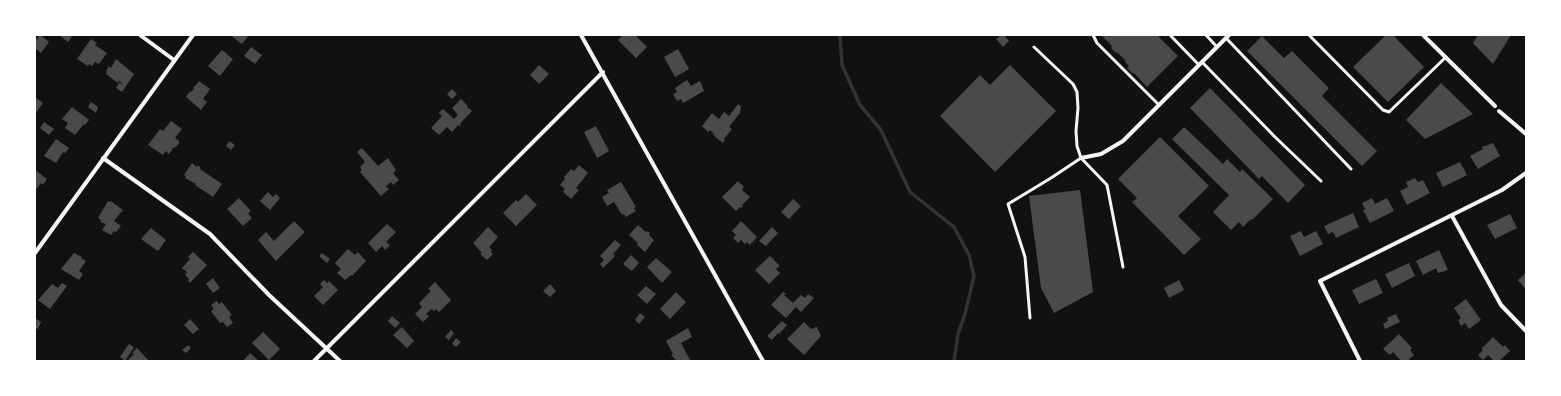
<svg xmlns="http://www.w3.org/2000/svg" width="1561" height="396" viewBox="0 0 1561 396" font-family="Jost,sans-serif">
<rect width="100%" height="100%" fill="#111"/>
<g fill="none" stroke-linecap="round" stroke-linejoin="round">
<path stroke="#333" stroke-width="3.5" d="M840,35L842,65L860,105L881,130L910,192L954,227L969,255L974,276L965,314L958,334L954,361"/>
</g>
<path fill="#4a4a4a" d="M40,35L49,42L41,53L35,48V42Z
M59,35H73L68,42Z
M230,35H249L242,44Z
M623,35H635L647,47L636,58L618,40Z
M1001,35H1004L1009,41L1003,47L996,39Z
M1101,35H1157L1178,56L1147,87L1134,73L1133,74L1127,68L1129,66L1125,62L1126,61L1117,52L1116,53L1111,48L1112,46Z
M1386,35H1393L1424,67L1388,102L1353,67Z
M1478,35H1511L1493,64L1473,43Z
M1262,36L1284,58L1292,51L1329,88L1322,96L1377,151L1362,166L1247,51Z
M91,39L97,43L95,45L107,53L99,64L95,62L92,66L89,64L88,66L77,59Z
M251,47L262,55L255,64L244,56Z
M678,49L689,69L675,77L664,57Z
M222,50L233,59L220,76L208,66Z
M116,59L134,74L122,92L116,88L119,83L123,84L119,81L118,83L106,74L107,72L106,71L109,66L111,68Z
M539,65L549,74L539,84L530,75Z
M1010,65L1056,111L995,172L940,116L980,75L990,85Z
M687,80L691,86L700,81L704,91L683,103L681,99L677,101L673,94L677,92L675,88Z
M199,81L210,89L203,99L207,102L201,110L186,97L190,91L191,92L194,89L193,88Z
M1441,83L1473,114L1425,139L1406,120Z
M1210,88L1305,185L1288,203L1262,176L1259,179L1190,108Z
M452,89L457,94L452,99L447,94Z
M35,97L43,103L35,114Z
M461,99L468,106L467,107L472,111L460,124L461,125L459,126L458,125L452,132L447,127L439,135L431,128L442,116L439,113L443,109L454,119L458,115L452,108Z
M91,102L98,107L96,113L88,107Z
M738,104L741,106L740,113L729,127L732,129L724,139L725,140L723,143L713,135L714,134L710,130L708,132L702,126L712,113L719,119L724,112L729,116Z
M72,107L89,120L85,125L84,124L75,135L65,128L68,123L62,119Z
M171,121L182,129L175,138L179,141V143L176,147L173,148L169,154L166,151L163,155L148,145L160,129L163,131Z
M44,122L54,129L49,135L40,128Z
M596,126L609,151L597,158L584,132Z
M1184,127L1223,164L1227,159L1240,172L1242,169L1273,199L1252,220L1251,219L1243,227L1239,222L1231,230L1213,212L1229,195L1172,139Z
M1160,137L1209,186L1178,216L1201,239L1184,255L1132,202L1137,198L1118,179Z
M56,139L69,148L65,153L63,152L56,163L44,156Z
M229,141L235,145L231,150L226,146Z
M1493,143L1500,156L1478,169L1470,156L1483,149L1482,147Z
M362,148L378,166L388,158L396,170L393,173L399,180L393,185L391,182L386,186L389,189L381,196L360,172L362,170L360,167L365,162L357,152Z
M1460,162L1467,175L1443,187L1436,173Z
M192,163L197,167L198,165L201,168L200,169L222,184L213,197L195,185L196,184L185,178L186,176L184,175Z
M579,165L588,173L576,188L579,190L571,199L563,192L565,189L560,185L565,179L564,177L571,169L574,171Z
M35,170L47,179L43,185L41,183L35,191Z
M1415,178L1418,182L1423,180L1430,193L1407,205L1400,191L1408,187L1406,182Z
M738,181L744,187L742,190L750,197L742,205L743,206L741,208L740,207L736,211L722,197Z
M621,182L636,207L634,208L636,211L626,217L624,214L622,215L614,202L607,206L602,197L609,193L607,190Z
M1080,190L1093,292L1054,313L1041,288L1029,196Z
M268,192L273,197L276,194L280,198L270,210L260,201Z
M526,194L537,205L516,226L503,213L516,200L518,202Z
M239,198L251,211L248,214L252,218L243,226L227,209Z
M1372,198L1375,204L1387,198L1394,211L1370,223L1363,210L1365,209L1362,203Z
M793,199L801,206L789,219L781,212Z
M108,201L110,202L111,201L123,210L114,221L121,226L116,232L114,231L111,235L102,230L106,224L100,222L101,220L98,218Z
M1353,213L1359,227L1336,238L1333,232L1328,234L1324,226Z
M1510,214L1517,228L1495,239L1487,225Z
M294,221L305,232L276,261L258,240L266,232L274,241Z
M741,221L757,237L750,245L747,242L745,244L741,240L738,243L733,238L736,235L732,231Z
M387,224L396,232L386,242L390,245L385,250L382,246L376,252L368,243Z
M638,225L646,232L648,231L650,233L649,235L654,240L645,252L637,245L638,243L629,235Z
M488,227L498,237L489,247L492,250L491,252L493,254L487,260L480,254L482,253L473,243Z
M772,227L778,233L766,246L759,241Z
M151,228L166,240L158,251L141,239Z
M1301,231L1304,237L1316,231L1323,244L1300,256L1290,236Z
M615,240L621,245L613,254L615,256L603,268L600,264L604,260L600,256Z
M348,249L355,255L358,252L366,261L352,276L351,275L345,280L337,273L341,269L335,263Z
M1439,250L1448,270L1438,273L1436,268L1423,275L1416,261Z
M193,252L207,265L190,283L188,281L189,279L185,275L187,272L182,268L190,259L188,257Z
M74,253L82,257L81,258L86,261L79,271L83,274L79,280L61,269Z
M322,253L330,259L327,263L319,256Z
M631,255L639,263L632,271L623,264Z
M770,256L780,266L776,269L780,273L769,284L755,270Z
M656,258L672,272L662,283L647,267Z
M1409,263L1415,276L1392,288L1385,274Z
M1526,273V290L1518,280Z
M213,278L220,288L213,293L206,284Z
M1376,279L1383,293L1359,304L1352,290Z
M324,280L327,283L329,281L338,290L323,305L314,296L323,287L320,284Z
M1179,280L1184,290L1169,298L1164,288Z
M435,282L451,300L439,312L436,309L434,311L431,309L426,314L429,316L423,322L415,314L422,307L419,303L431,291L428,289Z
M62,283L67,286L50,309L38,300L52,284L58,288Z
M550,284L556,291L550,297L543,291Z
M646,286L656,294L647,304L637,295Z
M676,292L686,302L670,319L660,309Z
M783,292L786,294L784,295L793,303L801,295L805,298L808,294L814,298L801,312L796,307L786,318L771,305Z
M1466,299L1481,320L1469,329L1465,323L1461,326L1458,320L1461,318L1454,308Z
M217,301L219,304L222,302L232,315L229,317L233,323L227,327L223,322L220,323L211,311L214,309L211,305Z
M640,313L645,317L639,324L635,320Z
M1396,314L1400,322L1385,329L1383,324L1388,321L1387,318Z
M392,316L400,323L395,328L388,321Z
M35,318L41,322L38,329L36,328L35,330Z
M190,319L199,329L193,334L184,325Z
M782,321L787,325L779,334L778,333L772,340L767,336Z
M804,322L811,329L817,327L821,336L804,355L787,339Z
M402,327L414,341L407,348L393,335Z
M688,328L692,337L681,343L690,360L688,361H677L671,355L673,354L666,341Z
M451,330L454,333L449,340L445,337Z
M263,332L280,349L269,360L252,343Z
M1399,334L1412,348L1410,350L1414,355L1407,361H1401L1393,352L1390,355L1383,349Z
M1493,337L1503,347L1505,345L1510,351L1499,361H1494L1488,355L1483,360L1478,355L1483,350L1481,349Z
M456,338L461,342L456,347L452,344Z
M129,344L134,347L125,361L120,357Z
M188,345L191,348L186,353L182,350Z
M137,348L149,361H127L134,354L132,353Z
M250,353L257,359L256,361H243Z"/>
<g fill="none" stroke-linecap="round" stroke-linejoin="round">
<path stroke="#f5f5f5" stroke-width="3" d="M1093,35L1097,43L1159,105
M1170,35L1199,65
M1206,35L1217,47
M1309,35L1383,110L1389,112L1445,58
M1226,38L1351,169
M1034,47L1073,84L1077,92L1078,108L1076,131L1077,146L1081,158L1107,185L1123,267
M1202,62L1274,136L1321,181
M1030,318L1025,257L1008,204L1051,178L1081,158"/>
<path stroke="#f5f5f5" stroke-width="4" d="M140,35L174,60
M581,35L763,361
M1423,35L1495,106
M1499,111L1526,134
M103,158L210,234L269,295L340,361
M1081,158L1101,154L1123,141L1229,35
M1452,216L1501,305L1526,331
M35,253L193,35
M314,361L603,72
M1360,361L1320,281L1502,190L1526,173"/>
</g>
<rect width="1561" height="396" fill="none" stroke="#ffffff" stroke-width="72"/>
</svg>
